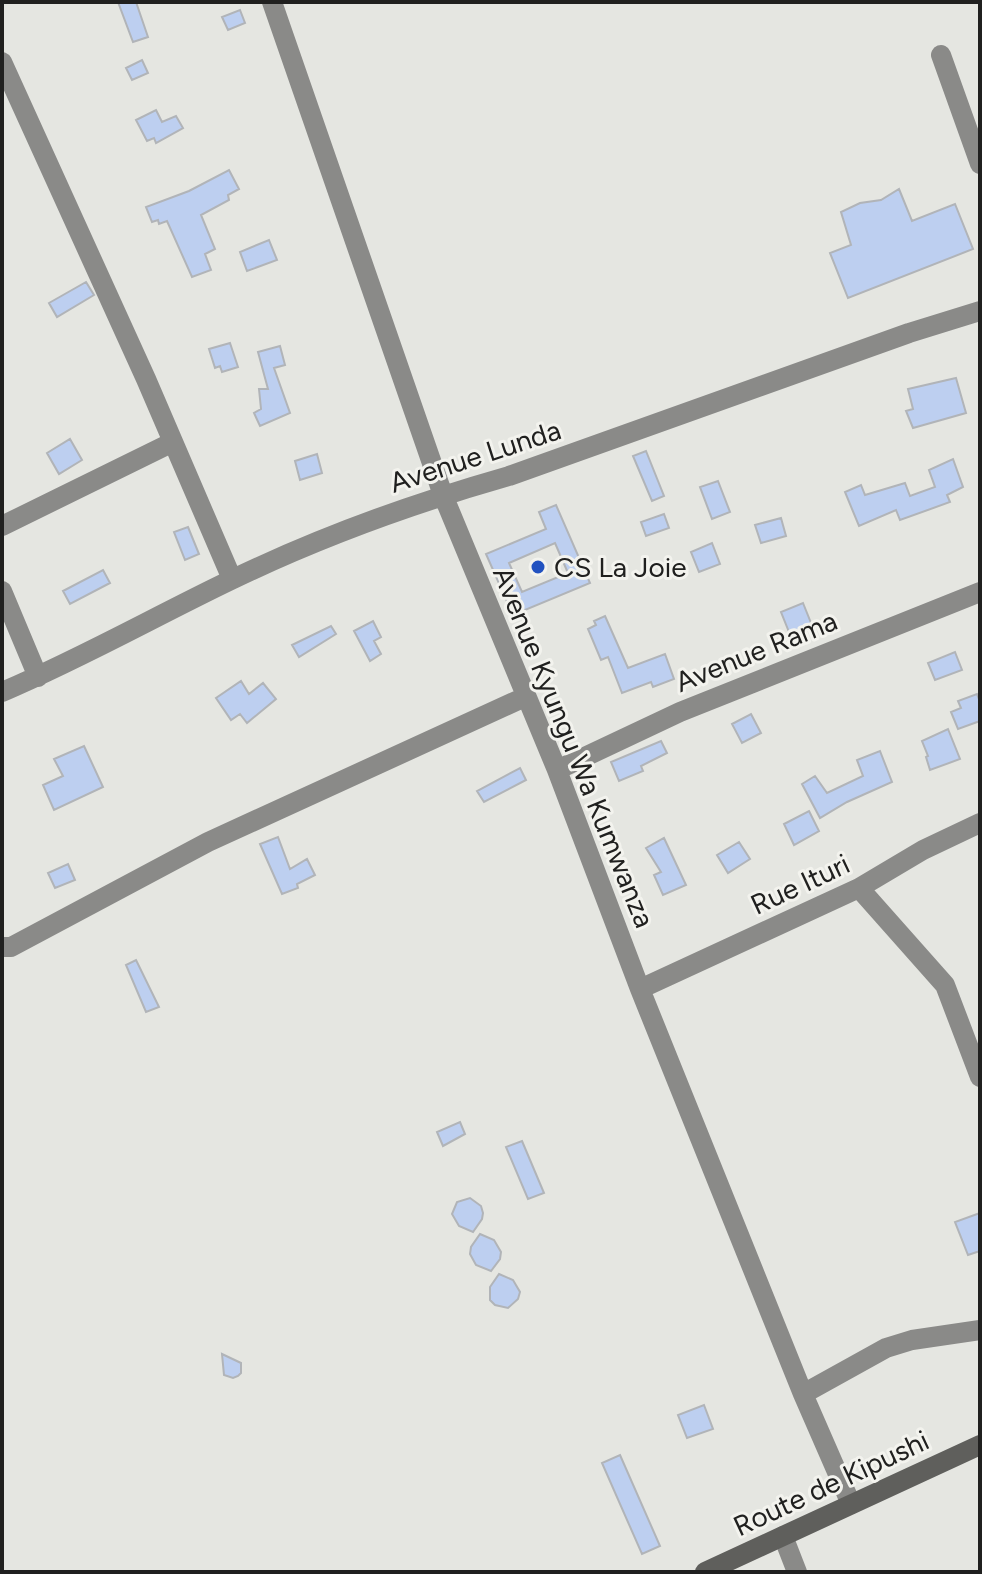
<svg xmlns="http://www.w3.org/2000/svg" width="982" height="1574" viewBox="0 0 982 1574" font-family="Figtree,sans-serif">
<rect width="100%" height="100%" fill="#e5e6e1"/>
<path fill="#bdcff0" stroke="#b1b4b8" stroke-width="2" fill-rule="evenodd" d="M118,2H136L148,37L133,42Z
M240,10L245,23L228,30L222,17Z
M142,60L148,73L132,80L126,68Z
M156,110L162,122L176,116L183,128L156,143L154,138L147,141L136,120Z
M229,170L239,189L228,195L229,200L201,215L215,249L205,254L211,270L192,277L167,221L159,224L158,220L152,222L146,207L189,191Z
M899,189L912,221L955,204L973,249L848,298L830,253L851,245L841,212L860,203L881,200Z
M269,240L277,260L247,271L240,252Z
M86,282L94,295L57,317L49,303Z
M230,343L238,367L222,372L220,366L215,368L209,349Z
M280,346L285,365L274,368L290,413L260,426L254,413L261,409L259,389H268L258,352Z
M956,378L966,413L913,428L906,411L913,409L908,389Z
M70,439L82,460L59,474L47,453Z
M646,451L664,496L652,501L633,456Z
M317,454L322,473L300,480L295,461Z
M953,459L963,487L947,495L950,502L900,520L896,510L859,526L845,492L861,485L865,495L905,483L910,496L935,487L929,470Z
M718,481L730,512L712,519L700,487Z
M556,505L590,583L513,615L486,554L546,529L539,512ZM555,543L568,573L522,592L509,563Z
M664,514L669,528L646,536L641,522Z
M781,518L786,536L761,543L755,525Z
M188,527L199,554L185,560L174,532Z
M712,543L720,564L699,572L691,552Z
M103,570L110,583L70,604L63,591Z
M803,603L813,628L791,637L781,612Z
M605,616L628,668L665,654L674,679L653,687L651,682L622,693L608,657L601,660L588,629L596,625L594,621Z
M373,621L381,637L374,641L381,654L370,661L354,631Z
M331,626L336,634L299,657L292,645Z
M955,652L962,670L935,680L928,663Z
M241,681L249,694L263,683L276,699L247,723L240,714L231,720L216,698Z
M977,694L980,702V721L958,729L951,712L961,708L958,701Z
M751,714L761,733L742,743L732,724Z
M948,729L960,759L930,770L926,757L928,756L922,741Z
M661,741L667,753L641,766L643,771L619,781L611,762Z
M84,746L103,787L54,810L43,785L63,776L54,759Z
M880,751L892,782L847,802L820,818L802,784L815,776L827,793L863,776L857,760Z
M520,768L526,780L484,802L477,791Z
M809,811L819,831L794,845L784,824Z
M278,837L290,869L307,859L315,875L297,884L298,888L282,894L260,844Z
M664,838L686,885L663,895L654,875L661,872L646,848Z
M739,842L750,859L728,873L717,855Z
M68,864L75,880L55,888L48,873Z
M136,960L159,1007L146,1012L126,965Z
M460,1122L465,1134L443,1146L437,1132Z
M522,1141L544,1193L528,1199L506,1147Z
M470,1198L481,1206L483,1213L482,1219L473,1232L459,1226L452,1214L457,1202Z
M980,1213V1251L968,1255L955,1222Z
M480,1234L494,1240L501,1252L500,1259L491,1271L476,1265L470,1254L471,1247Z
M499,1274L513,1280L520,1292L518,1299L508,1308L495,1305L490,1300V1287Z
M222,1354L241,1363V1373L238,1376L233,1378L224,1375Z
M704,1405L713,1429L687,1438L678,1415Z
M620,1455L660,1546L642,1554L602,1463Z"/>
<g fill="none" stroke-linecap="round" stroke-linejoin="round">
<path stroke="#8a8a88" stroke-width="20" d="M272,2L443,495L557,770L640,989L803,1394L851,1504
M941,55L980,164
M2,62L146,379L232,579
M2,526L173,442
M2,591L38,677
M2,692C80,659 154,617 231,580C320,537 414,503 509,476L909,333L980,311
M557,770L680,712L980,592
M859,888L945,985L980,1077
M2,947H11L208,842L525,697
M640,989L859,888L923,850L980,823
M803,1394L886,1348L912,1340L980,1330
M783,1536L797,1572"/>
<path stroke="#5f5f5c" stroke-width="20" d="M705,1572L980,1445"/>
</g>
<circle fill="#2252c0" stroke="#f3f3ee" stroke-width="3" cx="538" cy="567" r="8"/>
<g text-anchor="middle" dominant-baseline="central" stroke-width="6" stroke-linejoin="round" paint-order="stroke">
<g font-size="28" fill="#20201f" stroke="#f3f3ee">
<text transform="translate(475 456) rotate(-18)">Avenue Lunda</text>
<text transform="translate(756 651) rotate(-22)">Avenue Rama</text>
<text transform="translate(574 747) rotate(68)">Avenue Kyungu Wa Kumwanza</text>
<text transform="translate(800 884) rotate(-25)">Rue Ituri</text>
<text transform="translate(831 1483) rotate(-25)">Route de Kipushi</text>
</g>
<g font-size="28" fill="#20201f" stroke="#f3f3ee" text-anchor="start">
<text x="554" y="567">CS La Joie</text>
</g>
</g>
<rect width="982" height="1574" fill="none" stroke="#20201f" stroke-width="8"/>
</svg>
